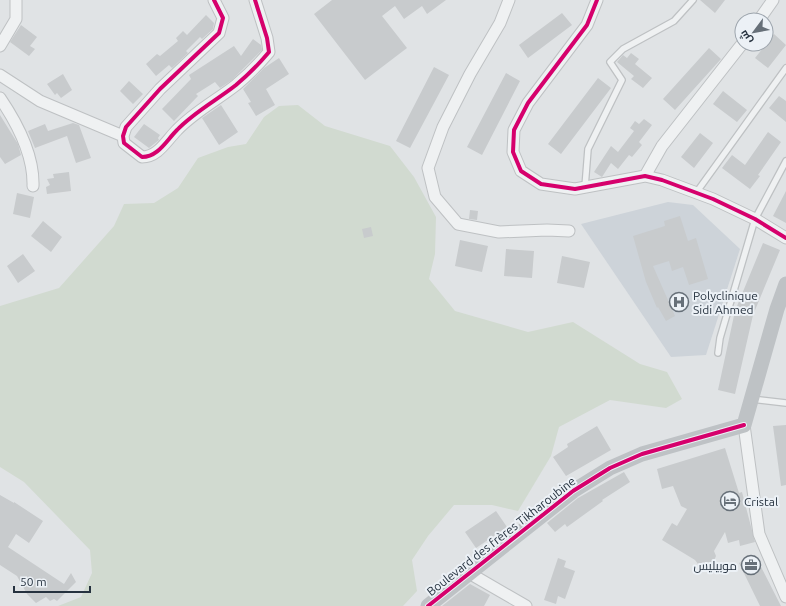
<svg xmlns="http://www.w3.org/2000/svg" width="786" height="606" viewBox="0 0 786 606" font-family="Ubuntu,Cairo,sans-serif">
<rect width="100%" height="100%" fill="#e0e3e5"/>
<path fill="#cdd3d9" d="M668,202L693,205L740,249L706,355L671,357L581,224Z"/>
<path fill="#d1dad0" d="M298,105L325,126L390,146L414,177L436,217L435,254L429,279L455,311L528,332L573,322L640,364L667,372L682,399L666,408L610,400L559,427L551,456L518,511L492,505H454L428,536L412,560L417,591L403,606H58L81,597L92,573L90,550L24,482L0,467V306L59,288L114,226L124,204L154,203L178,188L198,158L228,147L246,144L264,117L279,106Z"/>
<path fill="#c8cbcd" d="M332,0H446L427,14L422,6L404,19L395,6L382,16L407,48L365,80L314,14Z
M700,0H725L715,13Z
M562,13L572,25L528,58L519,45Z
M206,15L214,23L213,29L202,39L200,37L186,51L188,53L172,68L169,65L156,76L146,64L157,54L160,56L178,41L176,38L183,31L187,35Z
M21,25L37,37L30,46L35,49L29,56L10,42Z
M774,34L786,45L768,68L755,58Z
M253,39L261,45L262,50L232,80L220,88L215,82L196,94L198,96L174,121L162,109L191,79L189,75L234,46L241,56Z
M709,48L721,59L675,110L663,99Z
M631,53L639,59L635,64L652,78L643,88L631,79L634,76L617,62L623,55L627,58Z
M279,58L289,74L266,89L275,105L256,116L248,103L251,102L243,89L264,68Z
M434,67L449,75L410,148L396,141Z
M506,73L520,81L482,155L467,147Z
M63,74L72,90L61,98L57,93L55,95L47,84Z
M598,78L611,88L561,154L548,144Z
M129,81L143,94L133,104L120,91Z
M723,91L747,110L737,122L713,104Z
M779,96L786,101V122L769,108Z
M221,105L238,132L219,145L202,118Z
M0,115L18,144L21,155L5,164L0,157Z
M644,119L652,125L639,142L642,145L632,157L629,155L618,169L611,163L602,177L594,172L611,146L618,152L634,131L630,128L635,121L639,124Z
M73,123L79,125L91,158L76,163L67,136L35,148L28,131L45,124L48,131Z
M144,124L160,135L158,138L159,140L149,148L134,137Z
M768,132L781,142L758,175L760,176L750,189L722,168L732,155L745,165Z
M700,133L713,143L694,168L681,157Z
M69,172L71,191L47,194L46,187L50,185L47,179L54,178L53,174Z
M786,191V223L773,216Z
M17,193L34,197L30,218L13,214Z
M470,210L478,211L477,220L469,219Z
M680,216L688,241L696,238L708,279L689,285L683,267L672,271L669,261L653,266L675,316L666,321L658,307L657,308L646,282L633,236L665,226L664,221Z
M43,221L62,237L51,252L31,236Z
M371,227L373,236L364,238L362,229Z
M460,240L488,246L482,272L455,266Z
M763,243L780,250L753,315L735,394L718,390L735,311Z
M506,249L534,251L532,278L504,276Z
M23,254L35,271L18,283L7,266Z
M562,256L590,262L584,288L557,283Z
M786,425V485L781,486L773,426Z
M597,426L611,450L566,476L553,457L568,447L567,444Z
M725,448L739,493L742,492L755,542L740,546L739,540L728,543L725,532L714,551L716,556L713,563L701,568L695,560L662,540L672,523L677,526L687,509L681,506L673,486L662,489L657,469Z
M624,472L630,482L602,500L603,501L567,527L565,524L555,532L547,523L578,498Z
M0,495L14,503V502L43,521L29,543L16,534L8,547L64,584L71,573L76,582L57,601L54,599L50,601L46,597L36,603L27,594L17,576L0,565Z
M496,511L507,527L476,548L465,532Z
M755,555L781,606H760L739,563Z
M558,558L566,561L564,567L575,571L565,599L558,596L556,604L544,600Z
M470,584L490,595L484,606H442Z"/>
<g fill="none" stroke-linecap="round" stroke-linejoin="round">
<defs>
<path id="lane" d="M585,187L588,149L622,80L610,62L623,49L674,21L693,0
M696,193L786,68
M718,353L720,338L755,219L786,161
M752,399L786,403"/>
<path id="street" d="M214,0L223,18L219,33L160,89L126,127L123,136L124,143L142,157C158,157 166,141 177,130C194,112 217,100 236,85C248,75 259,64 269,52L267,38L255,0
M509,0L500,23L470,74L443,127L428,168L435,197L458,224L499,232L547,230L569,231
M597,0L587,25L528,103L514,130L513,152L521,171L541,184L575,189L645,176L662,180L713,199L755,219L786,238
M759,20L773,0
M0,46L16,19V0
M0,75L40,101L123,136
M0,98C17,123 34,155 33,186
M645,176L662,146L742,44
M744,425L759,534L786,597
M469,573L526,606"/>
</defs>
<use href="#lane" stroke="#bec1c3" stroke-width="8"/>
<use href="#street" stroke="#bec1c3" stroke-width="13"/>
<use href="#lane" stroke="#eff1f2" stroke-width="5.5"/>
<use href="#street" stroke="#eff1f2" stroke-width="11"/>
<path stroke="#bec2c5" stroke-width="15" d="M428,606L573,491L610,468L642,454L744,425L777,309L786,284"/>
<defs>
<path id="cycleway" d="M214,0L223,18L219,33L160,89L126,127L123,136L124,143L142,157C158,157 166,141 177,130C194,112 217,100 236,85C248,75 259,64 269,52L267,38L255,0
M597,0L587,25L528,103L514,130L513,152L521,171L541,184L575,189L645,176L662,180L713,199L755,219L786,238
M428,606L573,491L610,468L642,454L744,425"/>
</defs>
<use href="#cycleway" stroke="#ecf1f6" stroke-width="6"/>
<use href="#cycleway" stroke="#d6006c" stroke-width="4"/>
</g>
<defs>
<symbol id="hospital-ring" viewBox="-11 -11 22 22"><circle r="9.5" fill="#ecf1f6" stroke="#677079" stroke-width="1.5"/><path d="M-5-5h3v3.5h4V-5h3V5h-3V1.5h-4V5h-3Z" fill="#677079"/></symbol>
<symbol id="hotel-ring" viewBox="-11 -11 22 22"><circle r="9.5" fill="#ecf1f6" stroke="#677079" stroke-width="1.5"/><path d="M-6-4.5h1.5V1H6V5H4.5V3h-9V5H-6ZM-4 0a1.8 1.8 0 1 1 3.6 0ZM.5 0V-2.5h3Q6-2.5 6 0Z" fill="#677079"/></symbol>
<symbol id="office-ring" viewBox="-11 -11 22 22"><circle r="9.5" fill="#ecf1f6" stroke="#677079" stroke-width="1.5"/><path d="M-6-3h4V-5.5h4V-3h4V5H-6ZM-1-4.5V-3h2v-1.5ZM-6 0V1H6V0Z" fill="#677079"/></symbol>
</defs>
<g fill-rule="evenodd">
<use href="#hospital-ring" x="668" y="291" width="22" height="22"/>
<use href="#hotel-ring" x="719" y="490" width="22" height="22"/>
<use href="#office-ring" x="740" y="554" width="22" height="22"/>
</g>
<g text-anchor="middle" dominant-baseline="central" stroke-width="4" stroke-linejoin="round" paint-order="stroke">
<g font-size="12" fill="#26323f" stroke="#ecf1f6" text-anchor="start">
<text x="693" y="295">Polyclinique<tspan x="693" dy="14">Sidi Ahmed</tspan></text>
<text x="744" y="501">Cristal</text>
<text x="737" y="565" text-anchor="end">موبيليس</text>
</g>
<g font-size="12" fill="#26323f" stroke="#ecf1f6">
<text transform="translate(501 536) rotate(-38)">Boulevard des frères Tikharoubine</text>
</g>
</g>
<g transform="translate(754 32) rotate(238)"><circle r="19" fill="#ecf1f6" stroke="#9da5ad"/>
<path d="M0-3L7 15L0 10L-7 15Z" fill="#677079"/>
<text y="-6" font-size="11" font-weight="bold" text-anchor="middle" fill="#26323f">ش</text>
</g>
<path d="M14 586v6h76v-6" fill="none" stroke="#26323f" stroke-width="2"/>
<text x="20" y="586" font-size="12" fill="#26323f" stroke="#ecf1f6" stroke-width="3" paint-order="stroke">50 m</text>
</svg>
